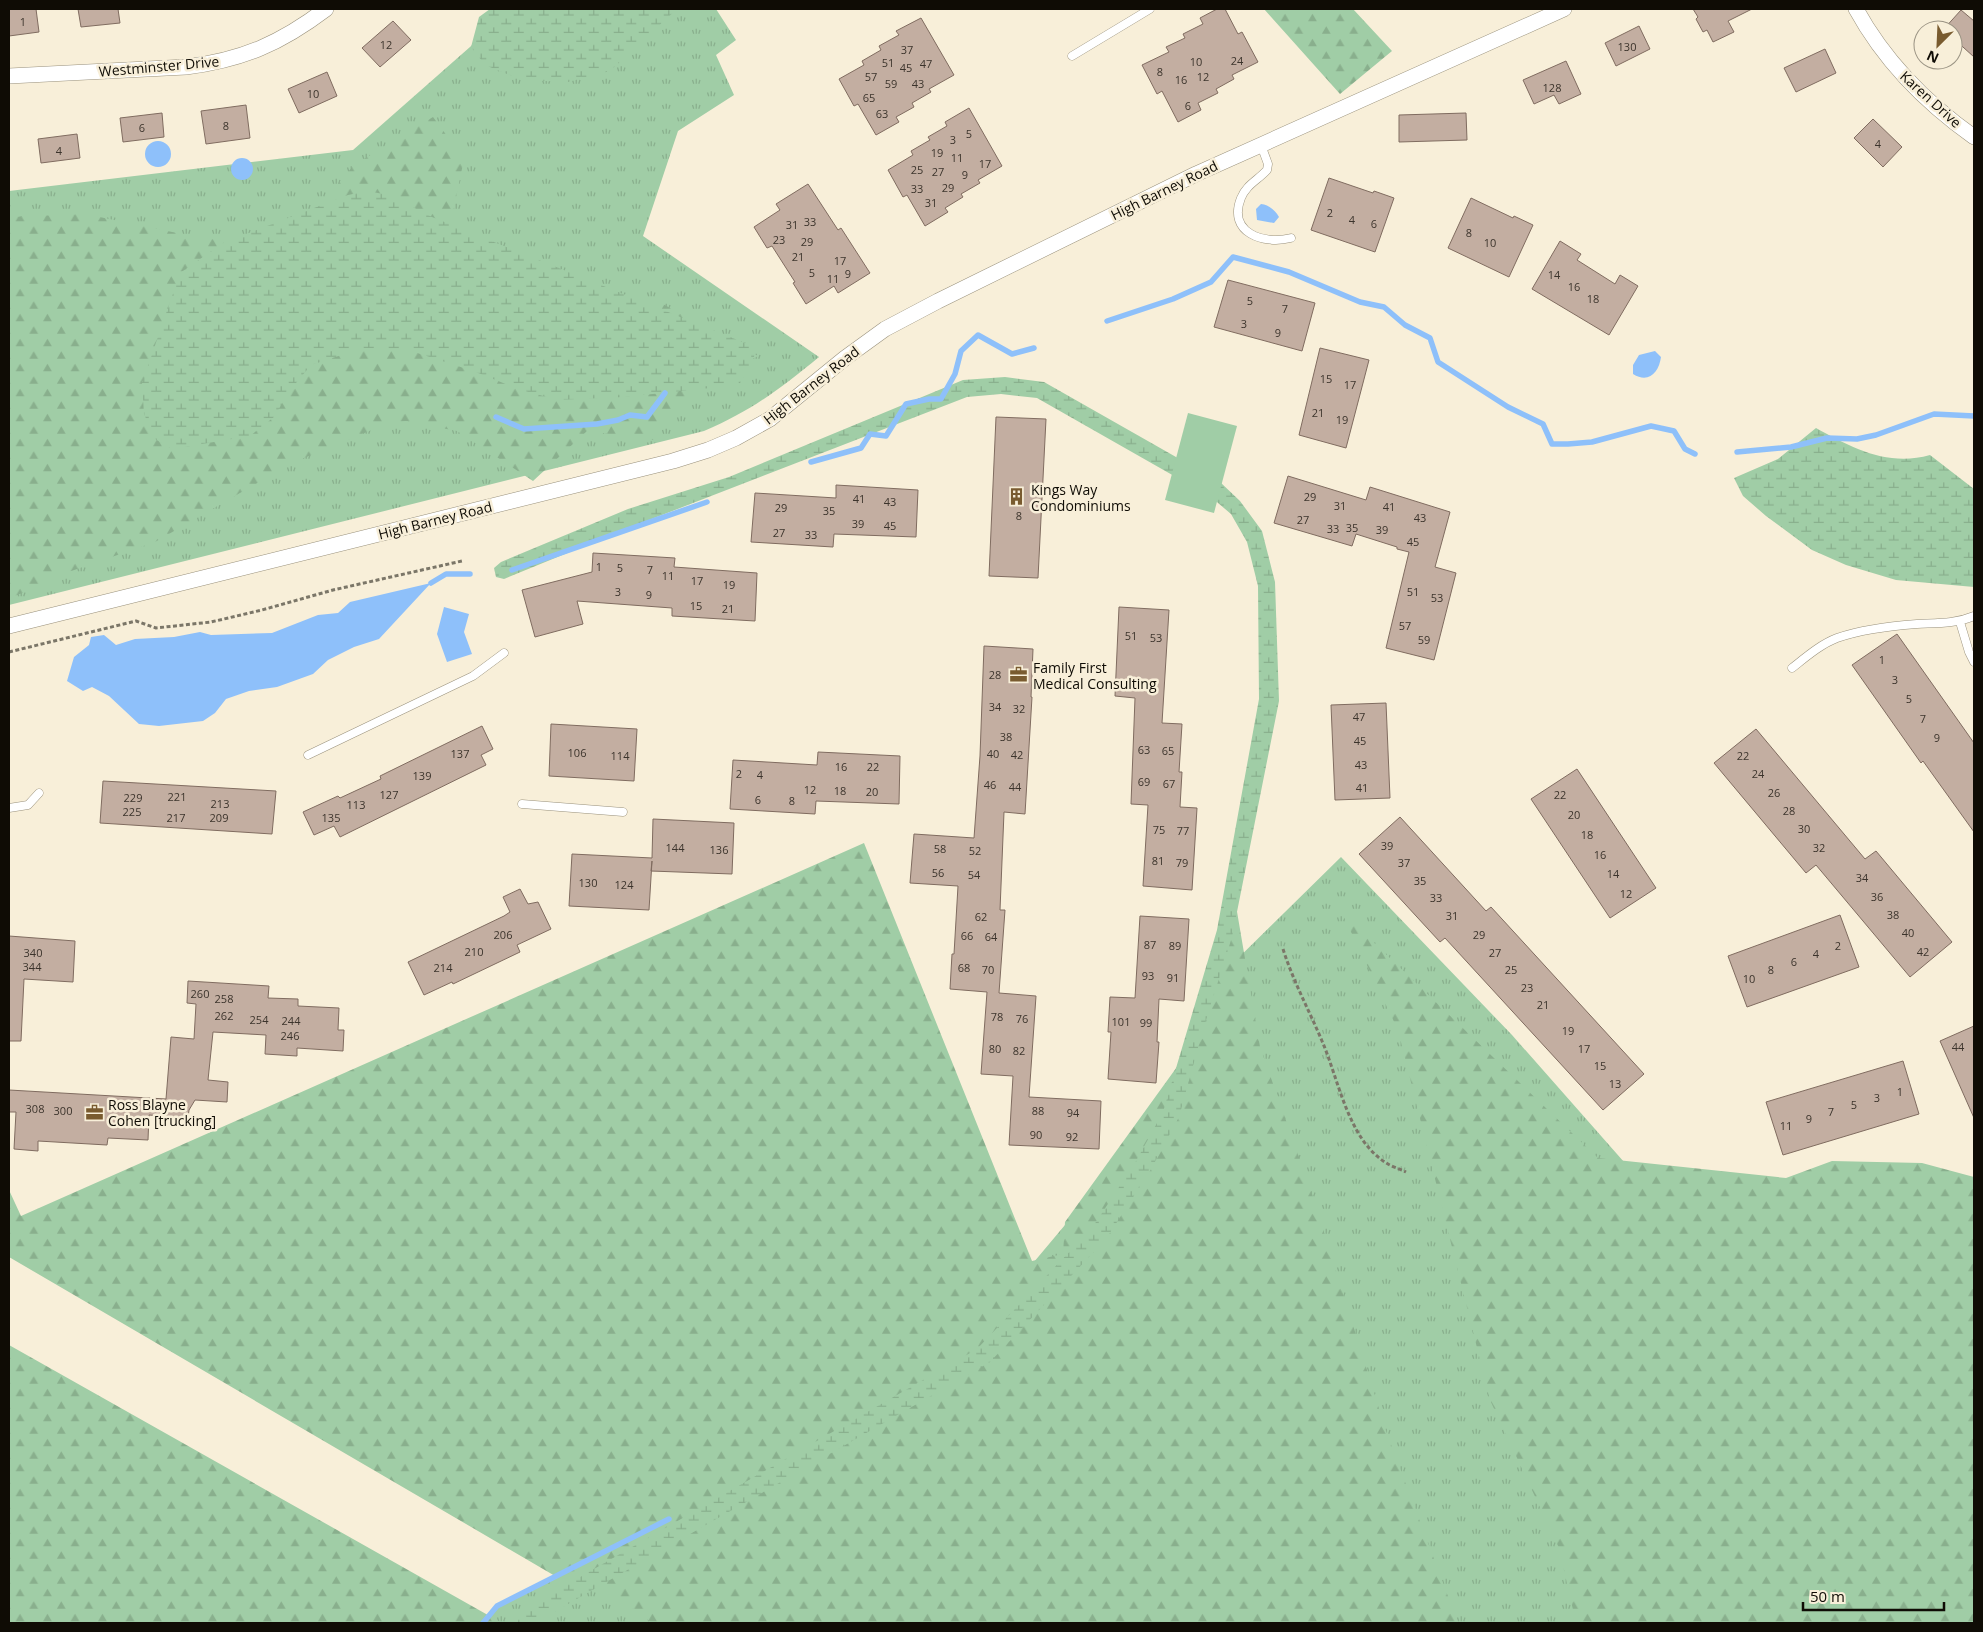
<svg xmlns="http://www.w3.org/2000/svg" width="1983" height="1632" viewBox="0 0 1983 1632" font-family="'Open Sans',sans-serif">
<defs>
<pattern id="grass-tufts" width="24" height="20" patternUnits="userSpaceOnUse" patternTransform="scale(1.25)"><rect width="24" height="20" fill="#a0cda6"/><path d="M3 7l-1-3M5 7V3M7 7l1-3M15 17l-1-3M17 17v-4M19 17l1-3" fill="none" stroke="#89af8d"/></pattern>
<pattern id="forest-firs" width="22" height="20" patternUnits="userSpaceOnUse" patternTransform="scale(1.25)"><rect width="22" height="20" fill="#a0cda6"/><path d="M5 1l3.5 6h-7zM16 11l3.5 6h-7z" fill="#89af8d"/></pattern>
<pattern id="wetland-marsh" width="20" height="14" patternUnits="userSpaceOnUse" patternTransform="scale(1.25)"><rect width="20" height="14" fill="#a0cda6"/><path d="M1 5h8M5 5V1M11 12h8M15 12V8" fill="none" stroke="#89af8d"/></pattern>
</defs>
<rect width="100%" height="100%" fill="#f8efd9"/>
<path fill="url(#grass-tufts)" d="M513,9H716L736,40L716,55L734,95L678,131L643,236L819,357C780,389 751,411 704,431L9,605V191L353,150Z
M1341,857L1512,1035L1974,1559V1623H478L499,1607L671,1521L909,1411L1179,1089L1220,976Z"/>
<path fill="url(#forest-firs)" d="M1264,9H1353L1392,51L1340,94Z
M433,117L464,159L446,246L597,317L650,297L758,356L688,394L654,440L587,431L533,481L457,431L406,421L386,424L292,463L155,542L51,578L33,589L9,598V217L85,214L177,233L240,244L303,225L354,165Z
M864,843L1032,1261L1063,1254L1065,1222L1187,1053L1233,888L1260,1047L1312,1194L1386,1431L1458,1623H652L598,1582L579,1590L9,1257V1190L21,1216Z
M1341,911L1598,1158L1786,1178L1832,1161L1922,1163L1974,1177V1623H1576L1559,1548L1490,1400L1398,1030Z
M9,1345L502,1623H9Z"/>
<path fill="url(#wetland-marsh)" d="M490,9H677L610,71L568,82L522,80L485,65L471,47L479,17Z
M367,191L389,195L432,217L755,347L754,357L739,385L624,397L558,400L521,390L473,371L408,350L363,348L311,365L291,389L274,417L250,436L172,449L155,439L144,414L142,383L180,273L223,243L348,195Z
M1005,377L1044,382L1220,482L1240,501L1262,531L1275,582L1279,701L1232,937L1202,1033L1179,1117L1150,1171L1106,1239L990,1362L535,1623H506L526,1608L977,1349L1092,1228L1135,1163L1163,1112L1217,930L1259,699L1258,586L1247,542L1231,514L1211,497L1037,398L1001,394L967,397L631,527L504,579L496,577L494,568L501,562L628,509L729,477L963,380Z
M1816,428C1852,448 1888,467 1930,455L1974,489V587L1896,580L1846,565L1812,550L1766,516L1743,496L1734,478L1778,459Z"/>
<path fill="#a0cda6" d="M1188,413L1237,426L1214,513L1165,500Z"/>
<path fill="#8ec0fa" d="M145 154a13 13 0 1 1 26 0a13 13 0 1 1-26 0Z
M231 169a11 11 0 1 1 22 0a11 11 0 1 1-22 0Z
M1261,204C1269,205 1275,210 1279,217L1274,223L1257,220L1256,209Z
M1655,351L1661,357C1659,372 1649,384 1633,374V365L1639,355Z
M431,583L379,639L354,647L328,660L313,674L277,687L249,691L226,699L215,713L203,721L159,726L139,724L109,696L92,687L83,691L67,681L74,657L89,645L91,637L104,635L116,645L135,639L174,637L200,632L211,635L272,633L318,615L338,613L350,602Z
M444,607L469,614L464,632L472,654L447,662L437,634Z"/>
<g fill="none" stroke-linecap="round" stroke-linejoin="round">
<path stroke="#8ec0fa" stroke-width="5.5" d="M1107,321L1173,299L1211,282L1233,257L1289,272L1360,302L1384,307L1405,325L1430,338L1438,362L1508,407L1543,424L1552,444H1568L1592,442L1651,426L1674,431L1685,449L1695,454
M496,417L524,429L597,424L618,420L630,415L647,417L665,393
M1737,452L1791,447L1827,438L1857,439L1876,435L1934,414L1974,416
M811,462L861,448L870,434L886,436L906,404L929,399H941L955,374L961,351L978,335L1012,354L1034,348
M512,570L707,502
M431,583L446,574H470
M483,1623L497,1606L669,1519"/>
</g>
<path fill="#c3aea1" stroke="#806c60" d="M9,9H36L39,32L9,36Z
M78,9H118L120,23L81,27Z
M1217,9H1225L1238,34L1242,32L1258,62L1232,75L1234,79L1216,89L1218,93L1198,103L1201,110L1178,122L1162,91L1157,94L1142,65L1169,52L1166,47L1185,38L1183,34L1203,24L1200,18Z
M1693,9H1752L1728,21L1734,32L1713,42L1707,30L1703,32L1696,19L1698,17Z
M1961,10L1974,21V57L1953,38V30H1943Z
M921,18L954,75L929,89L931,92L912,103L914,107L896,117L899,122L876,135L858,104L854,106L839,79L864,65L862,61L881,50L879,46L899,35L896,31Z
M393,21L411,40L380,67L362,48Z
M1639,26L1650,49L1616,66L1605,43Z
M1825,49L1836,73L1796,92L1784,68Z
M1566,61L1581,94L1559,104L1554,95L1534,104L1523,80Z
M327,72L337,96L299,113L288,89Z
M246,105L250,138L206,144L201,111Z
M969,108L1002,166L978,180L980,183L961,194L963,197L945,208L948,212L925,226L907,195L903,197L888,170L913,155L911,151L930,140L928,137L947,126L945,122Z
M162,113L164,137L123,142L120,118Z
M1466,113L1467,140L1399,142V115Z
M1873,119L1902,147L1883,167L1854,138Z
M77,134L80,158L41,163L38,139Z
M1329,178L1373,193L1374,191L1394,198L1375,252L1311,230Z
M808,184L838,230L841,228L870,273L838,293L834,286L806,304L793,283L795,282L772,246L767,248L754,227L780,210L776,204Z
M1471,198L1513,218L1514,216L1533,225L1509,277L1448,248Z
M1560,241L1581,254L1577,260L1615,284L1620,275L1638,286L1609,335L1532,289Z
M1228,280L1315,303L1302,351L1214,327Z
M1320,348L1369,360L1346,448L1299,435Z
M996,417L1046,419L1038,578L989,576Z
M1288,476L1366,500L1370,487L1450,512L1435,567L1456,573L1434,660L1386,648L1409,552L1397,549V547L1356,534L1352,546L1274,523Z
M836,485L918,490L916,537L834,534L833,547L751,542L755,493L836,498Z
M593,553L675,558L674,567L757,573L755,621L672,616V608L577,601L583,624L535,637L522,590L592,572Z
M1119,607L1169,610L1162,723L1182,724L1179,772H1182L1180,807L1197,808L1192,890L1143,886L1148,805L1131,804L1135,698L1115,696Z
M1897,634L1974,743V832L1923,761L1921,763L1852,665Z
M984,646L1033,649L1031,697H1032L1025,814L1004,812L1000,910H1005L999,993L1036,996L1029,1097L1101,1101L1099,1149L1009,1145L1013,1076L981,1074L987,992L950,989L952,954H954L958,886L910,883L914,834L974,838L980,756Z
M1386,703L1390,798L1335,800L1331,705Z
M551,724L637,729L634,781L549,776Z
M482,726L493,749L481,755L486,765L340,837L334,826L314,835L303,812L338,796L340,798L381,779L380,776Z
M1756,729L1865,859L1876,851L1952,942L1910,977L1816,865L1806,873L1714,763Z
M818,752L900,756L899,804L816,801L815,814L730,809L733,760L817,765Z
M1577,769L1656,888L1610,918L1531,799Z
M103,781L276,791L272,834L100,823Z
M1400,817L1486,911L1491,907L1644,1074L1603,1110L1445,938L1440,942L1359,854Z
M653,819L734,823L732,874L651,871L652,861L649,910L569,906L572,854L652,858Z
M520,889L528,904L538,902L551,929L517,945L520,952L453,984L452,982L424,995L408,962L504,916L510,912L503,897Z
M1840,915L1859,967L1747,1007L1728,956Z
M1140,916L1189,919L1184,1001L1159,999L1157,1042H1159L1156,1083L1108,1079L1111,1032H1108L1110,997L1135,998Z
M9,936L75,941L73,982L24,979L21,1041H9Z
M188,981L269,986L268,998L298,999V1006L339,1008L338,1030H344L343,1051L297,1048V1056L265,1054L266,1035L213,1032L208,1080L228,1082L227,1102L195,1100L189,1110L188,1118L149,1115L148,1140L108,1138L107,1145L38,1141V1151L14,1149L16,1112H9V1090L166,1099L171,1037L194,1039L196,1004L187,1003Z
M1974,1026V1118L1940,1041Z
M1903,1061L1919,1114L1783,1155L1766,1102Z"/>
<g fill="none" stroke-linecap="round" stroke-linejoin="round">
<defs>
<path id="lane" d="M1072,56L1150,9
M1261,145L1268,164L1267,170C1258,180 1246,185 1241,198C1227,233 1264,245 1291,238
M1960,622L1969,652L1974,662
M1792,668C1806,657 1821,644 1837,638C1863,629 1890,626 1917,624C1938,623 1955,624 1974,616
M308,755L473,676L504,653
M522,804L623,812
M9,808L28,805L39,793"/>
<path id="street" d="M1856,9C1884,60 1926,103 1974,137
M9,76L186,67C243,60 281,43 326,9
M9,626L673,461L708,450L736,438L770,419L845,358L885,329L938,301L1196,174L1564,9"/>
</defs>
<use href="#lane" stroke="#99917c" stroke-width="9"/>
<use href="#street" stroke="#99917c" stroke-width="16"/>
<path stroke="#7b7668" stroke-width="3" stroke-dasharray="4 2.5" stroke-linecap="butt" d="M9,652L136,621L156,628L211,622L262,610L333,590L462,561
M1283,949C1293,981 1309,1010 1322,1041C1339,1080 1348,1141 1388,1164C1393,1167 1400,1169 1406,1172"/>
<use href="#lane" stroke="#fff" stroke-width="8"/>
<use href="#street" stroke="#fff" stroke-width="15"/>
</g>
<defs>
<symbol id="building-bare" viewBox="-9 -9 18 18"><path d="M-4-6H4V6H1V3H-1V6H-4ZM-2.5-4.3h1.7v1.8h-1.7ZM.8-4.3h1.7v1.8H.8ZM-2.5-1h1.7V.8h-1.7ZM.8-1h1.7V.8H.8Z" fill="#795b2f" stroke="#f8efd9" stroke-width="2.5" paint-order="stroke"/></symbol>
<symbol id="office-bare" viewBox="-9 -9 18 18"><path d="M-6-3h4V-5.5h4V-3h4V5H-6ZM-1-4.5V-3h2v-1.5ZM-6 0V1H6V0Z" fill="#795b2f" stroke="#f8efd9" stroke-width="2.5" paint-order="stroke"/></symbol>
</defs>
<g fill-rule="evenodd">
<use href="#building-bare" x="1004" y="484" width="25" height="25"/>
<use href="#office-bare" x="1006" y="662" width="25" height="25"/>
<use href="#office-bare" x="82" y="1100" width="25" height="25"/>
</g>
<g text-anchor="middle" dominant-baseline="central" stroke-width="5" stroke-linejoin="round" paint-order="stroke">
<g font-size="11" fill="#3c342c">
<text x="23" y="21">1</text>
<text x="386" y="44">12</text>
<text x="1627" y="46">130</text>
<text x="907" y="49">37</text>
<text x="1237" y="60">24</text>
<text x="1196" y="61">10</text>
<text x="888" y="62">51</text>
<text x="926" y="63">47</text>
<text x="906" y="67">45</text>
<text x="1160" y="71">8</text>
<text x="871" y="76">57</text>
<text x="1203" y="76">12</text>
<text x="1181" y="79">16</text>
<text x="891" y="83">59</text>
<text x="918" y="83">43</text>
<text x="1552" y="87">128</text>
<text x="313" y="93">10</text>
<text x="869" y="97">65</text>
<text x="1188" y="105">6</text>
<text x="882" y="113">63</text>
<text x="226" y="125">8</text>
<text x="142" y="127">6</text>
<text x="969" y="133">5</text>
<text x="953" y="139">3</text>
<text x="1878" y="143">4</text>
<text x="59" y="150">4</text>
<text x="937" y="152">19</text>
<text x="957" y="157">11</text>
<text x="985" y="163">17</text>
<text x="917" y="169">25</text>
<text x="938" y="171">27</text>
<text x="965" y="174">9</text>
<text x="948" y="187">29</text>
<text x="917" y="188">33</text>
<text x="931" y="202">31</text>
<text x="1330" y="212">2</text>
<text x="1352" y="219">4</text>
<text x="810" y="221">33</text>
<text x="1374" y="223">6</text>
<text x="792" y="224">31</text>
<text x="1469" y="232">8</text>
<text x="779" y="239">23</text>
<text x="807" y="241">29</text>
<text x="1490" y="242">10</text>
<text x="798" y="256">21</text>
<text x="840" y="260">17</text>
<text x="812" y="272">5</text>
<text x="848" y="273">9</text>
<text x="1554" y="274">14</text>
<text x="833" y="278">11</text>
<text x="1574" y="286">16</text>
<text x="1593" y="298">18</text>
<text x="1250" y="300">5</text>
<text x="1285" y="308">7</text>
<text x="1244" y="323">3</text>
<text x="1278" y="332">9</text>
<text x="1326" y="378">15</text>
<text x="1350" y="384">17</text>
<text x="1318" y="412">21</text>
<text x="1342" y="419">19</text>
<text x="1310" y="496">29</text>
<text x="859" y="498">41</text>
<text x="890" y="501">43</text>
<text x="1340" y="505">31</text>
<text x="1389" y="506">41</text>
<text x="781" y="507">29</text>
<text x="829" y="510">35</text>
<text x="1019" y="515">8</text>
<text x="1420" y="517">43</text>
<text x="1303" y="519">27</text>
<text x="858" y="523">39</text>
<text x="890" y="525">45</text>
<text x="1352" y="527">35</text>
<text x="1333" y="528">33</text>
<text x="1382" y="529">39</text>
<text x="779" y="532">27</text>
<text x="811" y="534">33</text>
<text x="1413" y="541">45</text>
<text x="599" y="566">1</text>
<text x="620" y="567">5</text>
<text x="650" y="569">7</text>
<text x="668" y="575">11</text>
<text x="697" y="580">17</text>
<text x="729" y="584">19</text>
<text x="618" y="591">3</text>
<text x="1413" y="591">51</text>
<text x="649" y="594">9</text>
<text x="1437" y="597">53</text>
<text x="696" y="605">15</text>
<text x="728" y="608">21</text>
<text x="1405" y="625">57</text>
<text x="1131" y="635">51</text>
<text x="1156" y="637">53</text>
<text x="1424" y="639">59</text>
<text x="1882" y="659">1</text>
<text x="995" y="674">28</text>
<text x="1895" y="679">3</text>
<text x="1909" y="698">5</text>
<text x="995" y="706">34</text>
<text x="1019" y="708">32</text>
<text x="1359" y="716">47</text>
<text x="1923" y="718">7</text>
<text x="1006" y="736">38</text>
<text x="1937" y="737">9</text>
<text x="1360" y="740">45</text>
<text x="1144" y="749">63</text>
<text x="1168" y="750">65</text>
<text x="577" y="752">106</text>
<text x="460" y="753">137</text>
<text x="993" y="753">40</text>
<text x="1017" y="754">42</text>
<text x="620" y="755">114</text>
<text x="1743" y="755">22</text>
<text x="1361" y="764">43</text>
<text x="841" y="766">16</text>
<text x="873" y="766">22</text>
<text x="739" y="773">2</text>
<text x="1758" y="773">24</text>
<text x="760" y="774">4</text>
<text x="422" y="775">139</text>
<text x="1144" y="781">69</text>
<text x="1169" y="783">67</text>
<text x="990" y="784">46</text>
<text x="1015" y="786">44</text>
<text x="1362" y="787">41</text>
<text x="810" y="789">12</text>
<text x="840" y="790">18</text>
<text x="872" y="791">20</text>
<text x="1774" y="792">26</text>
<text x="389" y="794">127</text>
<text x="1560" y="794">22</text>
<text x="177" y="796">221</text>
<text x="133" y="797">229</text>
<text x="758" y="799">6</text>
<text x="792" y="800">8</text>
<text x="220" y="803">213</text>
<text x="356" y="804">113</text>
<text x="1789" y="810">28</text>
<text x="132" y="811">225</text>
<text x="1574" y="814">20</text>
<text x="176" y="817">217</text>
<text x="219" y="817">209</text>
<text x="331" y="817">135</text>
<text x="1804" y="828">30</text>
<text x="1159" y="829">75</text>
<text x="1183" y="830">77</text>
<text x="1587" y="834">18</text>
<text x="1387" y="845">39</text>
<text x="675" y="847">144</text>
<text x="1819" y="847">32</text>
<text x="940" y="848">58</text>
<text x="719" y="849">136</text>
<text x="975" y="850">52</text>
<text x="1600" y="854">16</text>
<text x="1158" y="860">81</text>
<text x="1182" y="862">79</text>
<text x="1404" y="862">37</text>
<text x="938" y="872">56</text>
<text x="1613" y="873">14</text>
<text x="974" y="874">54</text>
<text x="1862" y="877">34</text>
<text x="1420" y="880">35</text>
<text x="588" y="882">130</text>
<text x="624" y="884">124</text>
<text x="1626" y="893">12</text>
<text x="1877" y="896">36</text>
<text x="1436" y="897">33</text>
<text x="1893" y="914">38</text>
<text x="1452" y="915">31</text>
<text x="981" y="916">62</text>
<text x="1908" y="932">40</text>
<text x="503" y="934">206</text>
<text x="1479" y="934">29</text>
<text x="967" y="935">66</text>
<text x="991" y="936">64</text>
<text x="1150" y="944">87</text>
<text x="1175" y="945">89</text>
<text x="1838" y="945">2</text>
<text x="474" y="951">210</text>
<text x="1923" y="951">42</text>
<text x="33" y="952">340</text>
<text x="1495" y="952">27</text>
<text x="1816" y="953">4</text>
<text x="1794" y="961">6</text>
<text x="32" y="966">344</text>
<text x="443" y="967">214</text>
<text x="964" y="967">68</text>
<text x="988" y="969">70</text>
<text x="1511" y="969">25</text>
<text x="1771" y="969">8</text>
<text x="1148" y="975">93</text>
<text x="1173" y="977">91</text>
<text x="1749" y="978">10</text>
<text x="1527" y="987">23</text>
<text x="200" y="993">260</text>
<text x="224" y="998">258</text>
<text x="1543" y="1004">21</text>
<text x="224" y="1015">262</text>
<text x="997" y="1016">78</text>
<text x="1022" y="1018">76</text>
<text x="259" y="1019">254</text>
<text x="291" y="1020">244</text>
<text x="1121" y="1021">101</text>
<text x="1146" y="1022">99</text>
<text x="1568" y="1030">19</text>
<text x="290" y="1035">246</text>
<text x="1958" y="1046">44</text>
<text x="995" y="1048">80</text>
<text x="1584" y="1048">17</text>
<text x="1019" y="1050">82</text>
<text x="1600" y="1065">15</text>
<text x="1615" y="1083">13</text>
<text x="1900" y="1091">1</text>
<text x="1877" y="1097">3</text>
<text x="1854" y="1104">5</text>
<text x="35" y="1108">308</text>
<text x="63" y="1110">300</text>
<text x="1038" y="1110">88</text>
<text x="1831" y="1111">7</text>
<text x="1073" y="1112">94</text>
<text x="1809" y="1118">9</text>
<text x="1786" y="1125">11</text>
<text x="1036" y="1134">90</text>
<text x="1072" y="1136">92</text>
</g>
<g font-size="14" fill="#0f0c05" stroke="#f8efd9">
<text transform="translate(159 66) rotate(-5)">Westminster Drive</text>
<text transform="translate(1931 99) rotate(42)">Karen Drive</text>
<text transform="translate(1164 190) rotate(-26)">High Barney Road</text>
<text transform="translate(811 385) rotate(-38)">High Barney Road</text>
<text transform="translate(435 520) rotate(-14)">High Barney Road</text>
</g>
<g font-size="14" fill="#0f0c05" stroke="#f8efd9" text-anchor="start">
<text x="1031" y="489">Kings Way<tspan x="1031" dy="16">Condominiums</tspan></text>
<text x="1033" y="667">Family First<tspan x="1033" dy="16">Medical Consulting</tspan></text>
<text x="108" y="1104">Ross Blayne<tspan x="108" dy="16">Cohen [trucking]</tspan></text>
</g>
</g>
<rect width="1983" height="1632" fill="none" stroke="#0f0c05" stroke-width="20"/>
<g transform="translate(1938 45) rotate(204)"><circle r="24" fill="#f8efd9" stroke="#9b9484"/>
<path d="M0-4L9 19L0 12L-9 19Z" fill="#795b2f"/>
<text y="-8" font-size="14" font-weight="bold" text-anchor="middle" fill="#0f0c05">N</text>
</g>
<path d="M1803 1602v8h141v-8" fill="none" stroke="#0f0c05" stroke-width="2.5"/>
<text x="1810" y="1602" font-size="15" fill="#0f0c05" stroke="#f8efd9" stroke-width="4" paint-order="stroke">50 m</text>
</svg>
